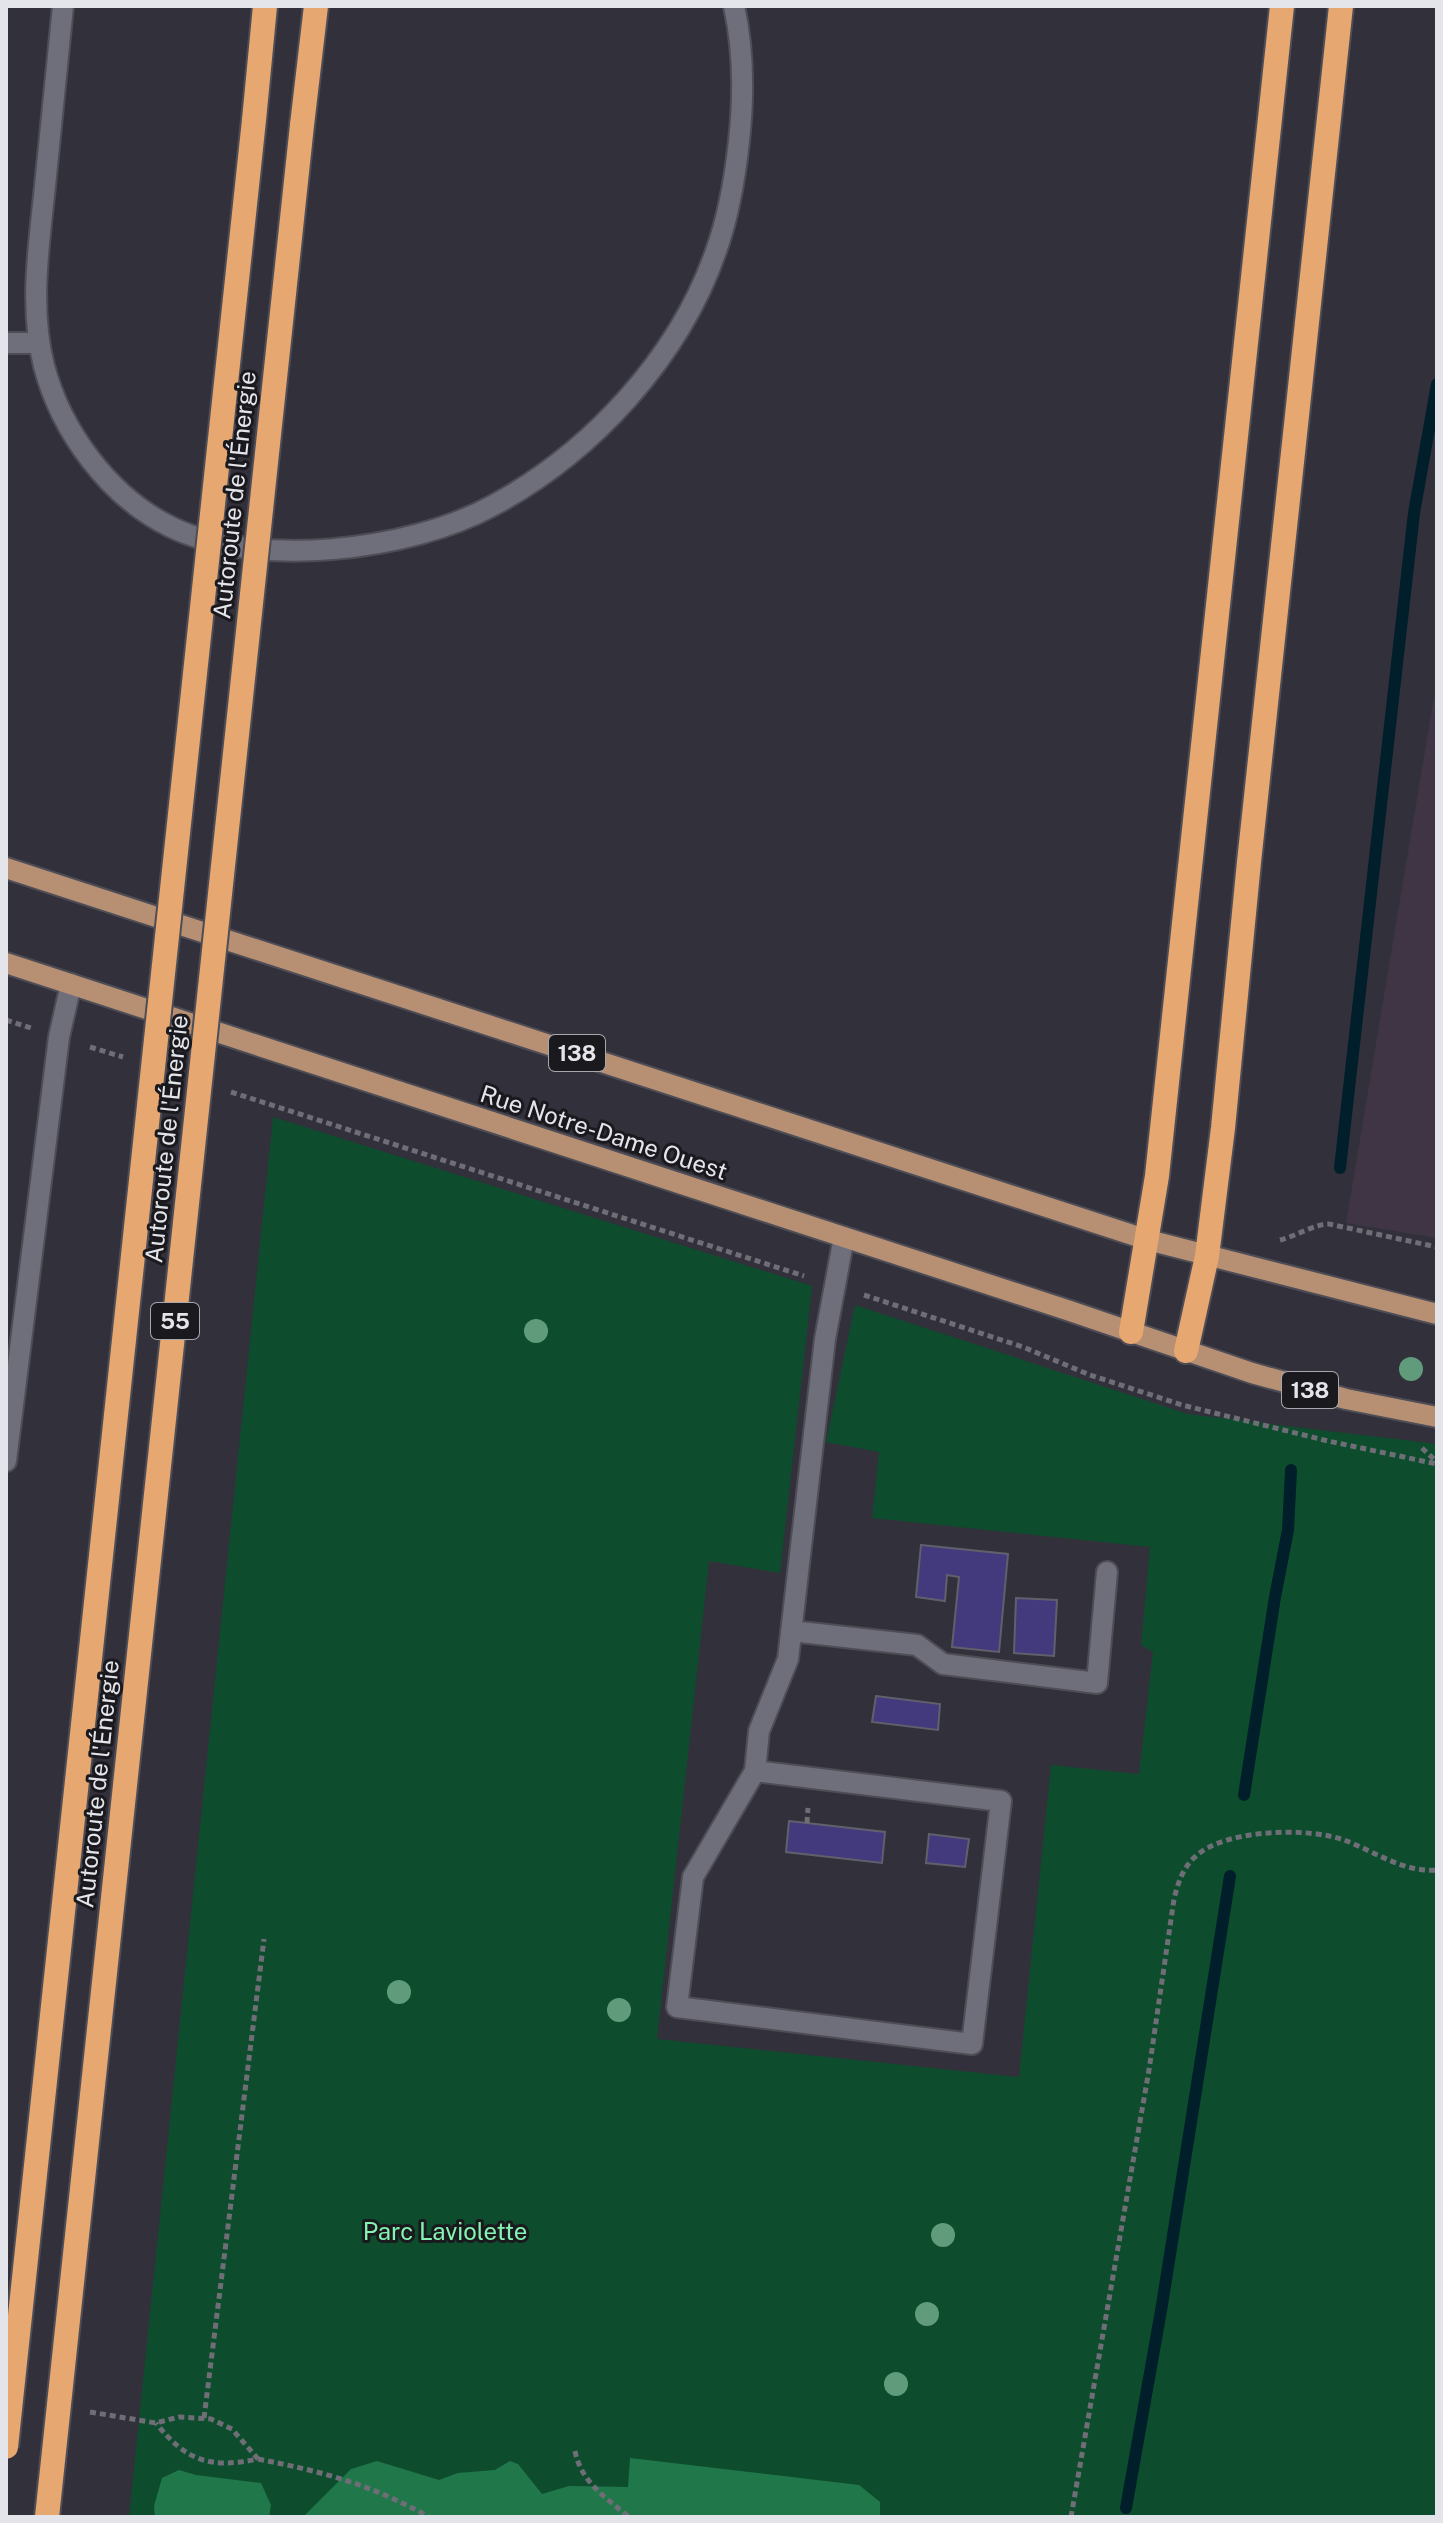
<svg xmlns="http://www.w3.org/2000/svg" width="1443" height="2523" viewBox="0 0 1443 2523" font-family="'Public Sans',sans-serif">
<rect width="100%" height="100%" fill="#32303b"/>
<path fill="#3f3545" d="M1437,679V1238L1346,1223Z"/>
<path fill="#0d4d2d" d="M273,1117L812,1286L780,1573L709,1561L657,2039L1019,2077L1051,1765L1139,1774L1153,1652L1141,1645L1150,1547L872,1518L879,1452L826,1442L855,1305L1188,1414L1437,1444V2517H129Z"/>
<path fill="#20784a" d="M630,2458L859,2485L880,2502V2517H303L351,2469L377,2461L439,2480L458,2473L495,2470L510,2461L518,2464L542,2494L569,2486L628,2487Z
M179,2470L196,2475L261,2483L271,2505L269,2517H155L154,2506L162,2478Z"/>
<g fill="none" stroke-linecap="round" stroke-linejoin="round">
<path stroke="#001f2a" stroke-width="12" d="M1340,1168L1414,513L1437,384
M1244,1795L1275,1597L1288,1530L1291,1470
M1126,2508L1162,2305L1230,1876"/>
</g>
<path fill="#43397d" stroke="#60606c" stroke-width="2" d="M921,1545L1008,1554L999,1652L952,1647L959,1577L947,1575L945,1601L916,1597Z
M1016,1598L1057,1600L1054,1656L1014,1653Z
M876,1696L940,1704L938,1730L872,1722Z
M789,1821L885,1832L882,1863L786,1852Z
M929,1834L969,1839L965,1867L926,1863Z"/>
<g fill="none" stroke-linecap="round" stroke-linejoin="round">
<defs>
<path id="lane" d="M63,6C57,66 51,126 45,186C39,245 29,307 44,366C61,431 109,497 171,527C257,569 409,551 492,506C591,453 679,358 716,251C729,215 735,178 739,141C744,95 744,51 734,6
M6,343H39
M6,1461L59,1037L71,984
M791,1631L917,1645L943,1664L1097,1683L1107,1572
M755,1771L1001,1801L972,2044L677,2007L693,1877L755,1771L759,1731L788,1659L825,1339L844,1237"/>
<path id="primary" d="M6,868L1148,1240L1437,1314
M6,963L1070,1311L1252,1373L1346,1399L1437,1417"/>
<path id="highway" d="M254,120L265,6
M302,125L316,6
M1131,1332L1157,1176L1282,6
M1186,1351L1207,1256L1223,1128L1249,862L1341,6"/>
</defs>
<use href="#lane" stroke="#4e4d56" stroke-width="24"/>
<use href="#primary" stroke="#4e4d56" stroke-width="24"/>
<use href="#highway" stroke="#4e4d56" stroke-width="28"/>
<path stroke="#6f6e77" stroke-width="5" stroke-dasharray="6 4" stroke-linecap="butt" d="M6,1020L31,1028
M90,1047L123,1057
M231,1092L804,1276
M1280,1240C1296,1236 1315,1224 1329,1224L1437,1247
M864,1295L1023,1347L1090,1375L1182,1405L1328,1441L1437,1464
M1422,1448L1437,1462
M807,1823L808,1808
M90,2412L156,2423L179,2417L211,2419L232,2429L258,2459C210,2469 186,2461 156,2423
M204,2418L264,1939
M575,2451C581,2482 605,2497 629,2517
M258,2459C324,2472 370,2484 429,2517
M1071,2517L1149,2070L1174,1899C1178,1883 1183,1867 1196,1856C1225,1829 1308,1827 1344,1840C1374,1851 1404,1873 1437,1870"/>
<use href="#lane" stroke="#6f6e7b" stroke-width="20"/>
<use href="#primary" stroke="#b79074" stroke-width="20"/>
<use href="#highway" stroke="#e7a770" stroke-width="24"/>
<defs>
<path id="highway-bridge" d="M6,2447L254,120
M47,2517L302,125"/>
</defs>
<use href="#highway-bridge" stroke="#4e4d56" stroke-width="28" stroke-linecap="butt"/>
<use href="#highway-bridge" stroke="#e7a770" stroke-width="24"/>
</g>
<g fill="#609c7c">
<circle cx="536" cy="1331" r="12"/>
<circle cx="1411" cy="1369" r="12"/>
<circle cx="399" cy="1992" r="12"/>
<circle cx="619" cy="2010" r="12"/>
<circle cx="943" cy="2235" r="12"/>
<circle cx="927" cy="2314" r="12"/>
<circle cx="896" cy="2384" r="12"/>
</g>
<g text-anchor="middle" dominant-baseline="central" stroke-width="6" stroke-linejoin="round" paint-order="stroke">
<g fill="#1a191e" stroke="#a7a7ae" stroke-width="2">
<rect x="549" y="1035" width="56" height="36" rx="6"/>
<rect x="151" y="1303" width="48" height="36" rx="6"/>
<rect x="1282" y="1372" width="56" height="36" rx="6"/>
</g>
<g font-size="22" font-weight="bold" fill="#e4e4eb">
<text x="577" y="1053">138</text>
<text x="175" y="1321">55</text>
<text x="1310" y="1390">138</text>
</g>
<g font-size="24" fill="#e4e4eb" stroke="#1a191e">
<text transform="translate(234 495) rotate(-84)">Autoroute de l'Énergie</text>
<text transform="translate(604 1132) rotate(18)">Rue Notre-Dame Ouest</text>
<text transform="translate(166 1139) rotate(-84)">Autoroute de l'Énergie</text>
<text transform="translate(97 1784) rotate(-84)">Autoroute de l'Énergie</text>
</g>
<g font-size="24" fill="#85f4b2" stroke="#1a191e">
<text x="445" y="2231">Parc Laviolette</text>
</g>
</g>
<rect width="1443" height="2523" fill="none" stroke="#e4e4eb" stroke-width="16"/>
</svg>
